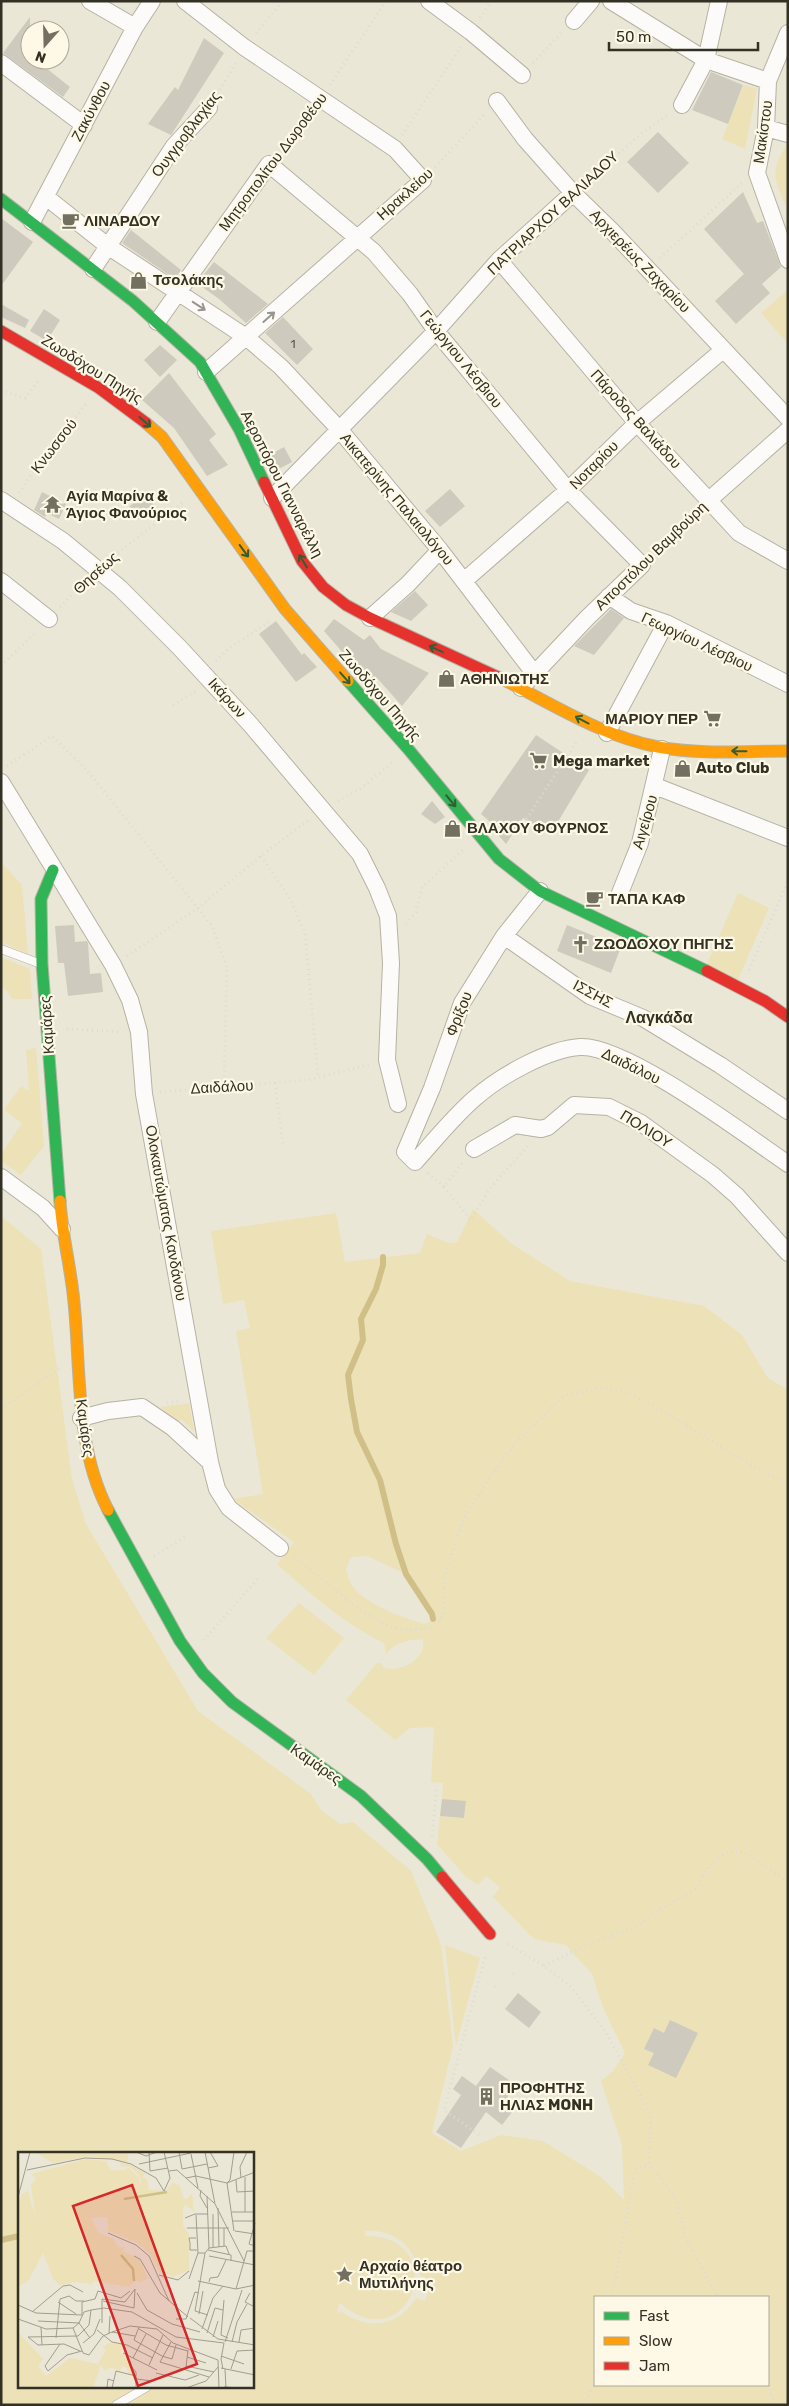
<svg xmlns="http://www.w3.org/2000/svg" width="789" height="2406" viewBox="0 0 789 2406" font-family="Rubik,sans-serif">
<rect width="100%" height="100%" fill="#ebe7d6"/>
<path fill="#ede1b8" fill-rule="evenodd" d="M744,85L757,89L745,149L722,139Z
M786,146H788L786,207C775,179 769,174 786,146Z
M788,290V344L761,313Z
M1,862L22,885L28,954L1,942Z
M738,893L769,908L737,982L706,966Z
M1,957L30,969L32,999H12L7,991L1,987Z
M36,1048L44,1146L21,1175L1,1161V1154L22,1123L4,1110L21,1086L29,1091L26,1050Z
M473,1209L512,1244L570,1281L704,1306L742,1335L768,1378L788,1390V2405H1V1216L41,1249L72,1479L86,1524L198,1711L311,1794L321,1810L340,1824L353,1822L411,1871L441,1944L453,2046L432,2133L461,2151L501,2135L543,2141L601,2177L624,2200L622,2145L601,2081L613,2071L625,2053L604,2010L592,1974L566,1945L534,1939L493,1897L500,1887L486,1876L478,1885L466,1877L437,1844L440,1816L464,1818L466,1802L442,1799L443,1783L431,1782L434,1727L410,1728L395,1740L346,1700L377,1663H381L384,1668C401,1672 426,1660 423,1640C410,1638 393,1644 386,1654L384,1643C343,1623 311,1594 277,1564L294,1542L233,1499L263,1494L236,1331L250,1328L244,1300L223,1304L211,1231L336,1213L345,1262L420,1253L427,1234L448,1243L457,1242ZM367,1556L406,1574L432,1614L433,1619L425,1624C407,1620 361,1602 352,1585C349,1581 348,1575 346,1570L351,1557ZM19,2154H252V2387H19ZM365,2231C395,2229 415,2247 420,2275L433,2281L425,2301L416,2298C399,2327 367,2331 341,2311L340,2314L337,2310L340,2303C411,2364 453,2234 365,2236ZM595,2297H768V2385H595Z
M189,1403L194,1431L181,1419L178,1421L160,1407Z
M299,1603L344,1638L314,1675L266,1638Z
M445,1945L480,1958L456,2045Z"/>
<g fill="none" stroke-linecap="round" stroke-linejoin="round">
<path stroke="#d0c088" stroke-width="6" d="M383,1257V1265L376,1289L361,1319L363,1340L348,1375L351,1399L357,1432L380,1480L396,1544L406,1574L432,1614L433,1619
M1,2240L19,2236"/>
</g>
<path fill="#cecabd" d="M30,17V60H36L70,87L63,97L3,53Z
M204,38L224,53L171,135L148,124L175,87L178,90Z
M711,72L743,85L728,124L692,110Z
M658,132L689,163L658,193L627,162Z
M743,192L757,223L763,221L781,267L762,284L770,293L736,324L715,301L744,274L704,229Z
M1,218L33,242L1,286Z
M131,230L181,270L175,279L122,243Z
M214,262L268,304L246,323L219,299L197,283Z
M1,304L29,320L25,328L1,317Z
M44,309L60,320L47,341L30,331Z
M283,317L313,349L297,365L265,333Z
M160,345L177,360L160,377L144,360Z
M169,373L216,434L209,440L228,465L207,476L174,428L142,400Z
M284,447L292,462L275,471L268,456Z
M450,489L465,506L440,527L425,511Z
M42,492L66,504L59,519L47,513L45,517L34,510Z
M144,494L155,506L139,520L129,507Z
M415,591L428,605L411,621L391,612Z
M611,609L624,618L594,655L574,646Z
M334,619L364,640L370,635L381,649L429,673L402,706L377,678L370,684L324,631Z
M276,621L302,655L304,653L317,667L296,682L259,634Z
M536,735L589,770L550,835L523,818L506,844L493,829L495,826L481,814Z
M432,801L445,817L435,824L421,814Z
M74,925L75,942L87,941L88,943L90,974L101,973L103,992L68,996L64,963H58L55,926Z
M567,925L621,947L611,973L557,951Z
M442,1799L466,1801L464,1818L440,1816Z
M518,1993L541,2012L529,2028L505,2009Z
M670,2020L698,2033L676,2078L648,2065L654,2053L644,2049L654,2028L664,2033Z
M490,2067L516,2085L502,2105L512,2112L502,2125L486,2112L461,2148L436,2132L461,2095L453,2089L462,2076L476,2086Z"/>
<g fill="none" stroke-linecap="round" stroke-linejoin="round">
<defs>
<path id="lane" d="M1,949L41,964
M116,2405L147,2387"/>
<path id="street" d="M90,1L135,27
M185,1L244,47L395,149L423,180L206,372
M429,1L471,32L522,75
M611,1L706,60L768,81
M574,21L591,1
M788,33L768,81L766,128L757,173L788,260
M1,63L84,125
M497,101L525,139L573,193L612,231L788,418
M682,105L706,60L719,1
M766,128L788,134
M46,197L109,247L246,337L281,367L339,429L440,550L534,673
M32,222L135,27L152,1
M499,260L637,423L739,533L788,561
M93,269L174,146L209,108
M157,322L269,164L374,252L410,294L436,331L568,490L642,565L587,618L521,688
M272,498L436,331L499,260L573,193
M1,500L63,541L120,588L179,647L250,724L360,854L377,888L388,916L391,963L387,1060L398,1104
M709,500L788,430
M465,580L568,490L637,423L723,350
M1,581L49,619
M609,596L631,611L666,623L788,684
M370,618L408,584L440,550
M607,733L666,623
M1,782L113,965L130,1000L139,1032L144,1094L210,1462L217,1489L229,1508L280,1548
M655,786L788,838
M540,891L504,936L462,1003L432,1088L405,1152L415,1162C435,1140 453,1117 475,1098C500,1076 548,1049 580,1047C625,1044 747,1136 788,1164
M620,893L640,843L662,749
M504,936L590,996L643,1018L720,1065L788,1111
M474,1149L515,1125L541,1129L548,1127L574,1105L609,1107L641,1123L713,1175L737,1196L788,1253
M1,1177L43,1208L62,1229
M81,1418L108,1411L142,1407L173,1428L210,1462"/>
<path id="fast" d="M1,199L133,301L200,362L239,429L264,482
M348,681L409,750L499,859L540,891L707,971
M53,870L41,899L42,964L60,1201
M108,1510L180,1641L203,1673L232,1702L361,1796L427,1859L442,1877"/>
<path id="slow" d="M146,423L162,437L285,609L348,681
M500,678C551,703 601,736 658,747C700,755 746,751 788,751
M60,1201C62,1235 71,1268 74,1302C81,1372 75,1446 108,1510"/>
<path id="jam" d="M1,331L99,388L146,423
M264,482L302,561L323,587L346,605L370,618L500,678
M707,971L765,1001L788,1017
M442,1877L490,1934"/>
</defs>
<use href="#lane" stroke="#b5b2a4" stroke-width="9"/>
<use href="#street" stroke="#b5b2a4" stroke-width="18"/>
<use href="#fast" stroke="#b5b2a4" stroke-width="13"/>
<use href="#slow" stroke="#b5b2a4" stroke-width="13"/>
<use href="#jam" stroke="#b5b2a4" stroke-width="13"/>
<path stroke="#dddbd6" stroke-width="3" stroke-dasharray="1 4" stroke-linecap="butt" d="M480,18L491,1
M256,33L283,1
M533,63L561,33
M330,85L386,1
M217,94L237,61
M402,135L461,47
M280,150L311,112
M435,167L486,113
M585,183L642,133L669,114
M660,258L742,183
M1,390L25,398L40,379
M19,493L34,470L86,404
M654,553L696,513
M110,559L182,503
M60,607L85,581
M216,661L228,649L269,622
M1,666L36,632
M173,705L196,691
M7,766L52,736L86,769L212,926L227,967L224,1087
M338,801L360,789L392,763
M513,840L577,741
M261,856L290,899L305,933L318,1077
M406,924L416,912L422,887L463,850
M127,956L198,908L261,856L310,819
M749,970L788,881
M67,1029L121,1032
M275,1083L283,1144
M160,1092L308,1080L372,1064
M428,1173L444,1187L464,1161
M444,1187L471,1220L491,1187L530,1144
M167,1403L181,1401
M1,1409L60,1368
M154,1556L185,1537
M294,1557L359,1609L392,1628L412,1630L430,1628L438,1623L443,1614L445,1596L444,1578L456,1539L466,1514L486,1483L518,1440L553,1406L566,1395L601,1388L625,1391L653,1405L754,1467L788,1483
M204,1640L260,1576
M432,1836L437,1786
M508,1944L544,1966L571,1987L607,2034L651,2114L649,2164L676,2199L686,2239L718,2297
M544,1966L588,1944L634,1928L659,1910L695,1890L711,1863L729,1851L744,1852L788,1882
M513,1974L517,1973
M495,1986L498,1990
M479,2135L444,2110L486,1954
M612,2297L635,2170L649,2164
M766,2385L776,2405
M584,2405L595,2384"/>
<use href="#lane" stroke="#fcfbf9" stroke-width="8"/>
<use href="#street" stroke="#fcfbf9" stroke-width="16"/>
<use href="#fast" stroke="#30b455" stroke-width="11"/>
<use href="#slow" stroke="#ff9f0a" stroke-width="11"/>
<use href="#jam" stroke="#e5322d" stroke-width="11"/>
</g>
<defs><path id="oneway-shaft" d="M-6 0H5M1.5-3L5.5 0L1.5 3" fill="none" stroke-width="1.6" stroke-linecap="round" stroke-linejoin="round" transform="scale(1.25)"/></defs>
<g stroke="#98968e">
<use href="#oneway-shaft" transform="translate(199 306) rotate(33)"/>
<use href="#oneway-shaft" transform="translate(269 317) rotate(-42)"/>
</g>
<g stroke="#325e35">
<use href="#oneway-shaft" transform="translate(145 422) rotate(41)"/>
<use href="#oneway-shaft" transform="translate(244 551) rotate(54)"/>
<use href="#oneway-shaft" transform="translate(303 561) rotate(-122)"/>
<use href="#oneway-shaft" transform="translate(436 649) rotate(-155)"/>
<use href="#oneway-shaft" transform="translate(345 678) rotate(49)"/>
<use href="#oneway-shaft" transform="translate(582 720) rotate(-152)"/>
<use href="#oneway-shaft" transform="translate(739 751) rotate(-179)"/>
<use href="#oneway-shaft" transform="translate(451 801) rotate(50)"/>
</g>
<defs>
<symbol id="cafe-bare" viewBox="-9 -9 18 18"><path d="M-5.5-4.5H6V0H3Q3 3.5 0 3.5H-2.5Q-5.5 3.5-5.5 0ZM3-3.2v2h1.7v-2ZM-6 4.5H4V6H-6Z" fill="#737062" stroke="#fef9e6" stroke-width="2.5" paint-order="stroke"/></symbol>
<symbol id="shop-bare" viewBox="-9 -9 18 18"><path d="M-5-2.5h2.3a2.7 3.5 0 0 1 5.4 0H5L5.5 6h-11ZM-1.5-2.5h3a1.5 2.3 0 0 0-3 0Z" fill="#737062" stroke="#fef9e6" stroke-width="2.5" paint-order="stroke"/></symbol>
<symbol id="temple-bare" viewBox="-9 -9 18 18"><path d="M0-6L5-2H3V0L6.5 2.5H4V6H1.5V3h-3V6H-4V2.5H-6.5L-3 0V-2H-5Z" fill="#737062" stroke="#fef9e6" stroke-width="2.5" paint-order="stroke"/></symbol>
<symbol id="supermarket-bare" viewBox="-9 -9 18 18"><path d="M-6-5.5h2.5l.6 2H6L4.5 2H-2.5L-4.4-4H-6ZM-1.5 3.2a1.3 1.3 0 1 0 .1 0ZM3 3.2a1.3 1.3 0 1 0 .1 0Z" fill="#737062" stroke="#fef9e6" stroke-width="2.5" paint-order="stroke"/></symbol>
<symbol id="church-bare" viewBox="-9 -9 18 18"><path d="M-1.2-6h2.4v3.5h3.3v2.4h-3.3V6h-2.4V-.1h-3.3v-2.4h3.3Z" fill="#737062" stroke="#fef9e6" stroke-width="2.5" paint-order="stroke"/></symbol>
<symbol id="building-bare" viewBox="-9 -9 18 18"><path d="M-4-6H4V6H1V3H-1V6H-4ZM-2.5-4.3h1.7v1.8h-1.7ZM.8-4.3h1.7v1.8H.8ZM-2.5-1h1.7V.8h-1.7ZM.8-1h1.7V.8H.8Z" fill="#737062" stroke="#fef9e6" stroke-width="2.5" paint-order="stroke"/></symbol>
<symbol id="sight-bare" viewBox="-9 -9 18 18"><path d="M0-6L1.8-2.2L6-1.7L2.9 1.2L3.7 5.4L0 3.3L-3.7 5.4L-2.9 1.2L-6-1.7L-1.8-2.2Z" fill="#737062" stroke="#fef9e6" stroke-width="2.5" paint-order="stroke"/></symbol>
</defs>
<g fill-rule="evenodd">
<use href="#cafe-bare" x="58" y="208" width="25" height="25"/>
<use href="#shop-bare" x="126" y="268" width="25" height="25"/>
<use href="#temple-bare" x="40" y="492" width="25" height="25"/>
<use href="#shop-bare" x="434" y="666" width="25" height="25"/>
<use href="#supermarket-bare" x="700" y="706" width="25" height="25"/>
<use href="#supermarket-bare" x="526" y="748" width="25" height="25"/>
<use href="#shop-bare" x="670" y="756" width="25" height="25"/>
<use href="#shop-bare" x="440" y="816" width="25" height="25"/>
<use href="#cafe-bare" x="582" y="886" width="25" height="25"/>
<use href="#church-bare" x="568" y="932" width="25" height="25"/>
<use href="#building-bare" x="474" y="2084" width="25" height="25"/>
<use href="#sight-bare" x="332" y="2262" width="25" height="25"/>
</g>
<g text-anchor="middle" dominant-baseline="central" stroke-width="4.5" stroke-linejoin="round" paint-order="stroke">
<g font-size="12" fill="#5a564a">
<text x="293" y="344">1</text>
</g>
<g font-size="15" fill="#333024" stroke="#fef9e6">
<text transform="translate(91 111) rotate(-62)">Ζακύνθου</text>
<text transform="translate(763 132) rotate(-82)">Μακίστου</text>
<text transform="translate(186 134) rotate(-53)">Ουγγροβλαχίας</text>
<text transform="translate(273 162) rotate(-53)">Μητροπολίτου Δωροθέου</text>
<text transform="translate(405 194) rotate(-42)">Ηρακλείου</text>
<text transform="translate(553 213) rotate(-43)">ΠΑΤΡΙΑΡΧΟΥ ΒΑΛΙΑΔΟΥ</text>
<text transform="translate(640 261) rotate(46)">Αρχιερέως Ζαχαρίου</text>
<text transform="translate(461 359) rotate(51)">Γεώργιου Λέσβιου</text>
<text transform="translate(92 369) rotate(32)">Ζωοδόχου Πηγής</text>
<text transform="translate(636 419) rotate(48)">Πάροδος Βαλιάδου</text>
<text transform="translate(54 446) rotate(-52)">Κνωσσού</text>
<text transform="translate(594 465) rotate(-45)">Νοταρίου</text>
<text transform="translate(282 484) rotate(63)">Αεροπόρου Γιανναρέλλη</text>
<text transform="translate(397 499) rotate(50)">Αικατερίνης Παλαιολόγου</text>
<text transform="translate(651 556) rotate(-44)">Αποστόλου Βαμβούρη</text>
<text transform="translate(96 573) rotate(-42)">Θησέως</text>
<text transform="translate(697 642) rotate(25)">Γεωργίου Λέσβιου</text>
<text transform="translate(380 695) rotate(49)">Ζωοδόχου Πηγής</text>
<text transform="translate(227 698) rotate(48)">Ικάρων</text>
<text transform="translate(645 822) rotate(-74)">Αιγείρου</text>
<text transform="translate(593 994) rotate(28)">ΙΣΣΗΣ</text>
<text transform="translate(459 1014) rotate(-68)">Φρίξου</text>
<text transform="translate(47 1025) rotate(-94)">Καμάρες</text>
<text transform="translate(631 1066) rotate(26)">Δαιδάλου</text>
<text transform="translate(222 1087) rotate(-3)">Δαιδάλου</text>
<text transform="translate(646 1129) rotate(32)">ΠΟΛΙΟΥ</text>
<text transform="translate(166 1213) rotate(80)">Ολοκαυτώματος Κανδάνου</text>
<text transform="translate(85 1428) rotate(82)">Καμάρες</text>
<text transform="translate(316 1764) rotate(35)">Καμάρες</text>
</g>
<g font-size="15" font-weight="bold" fill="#333024" stroke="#fef9e6" text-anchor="start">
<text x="84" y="221">ΛΙΝΑΡΔΟΥ</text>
<text x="153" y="280">Τσολάκης</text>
<text x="66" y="496">Αγία Μαρίνα &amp;<tspan x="66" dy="17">Άγιος Φανούριος</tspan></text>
<text x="460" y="679">ΑΘΗΝΙΩΤΗΣ</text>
<text x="698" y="719" text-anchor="end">ΜΑΡΙΟΥ ΠΕΡ</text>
<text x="553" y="761">Mega market</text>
<text x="696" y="768">Auto Club</text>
<text x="467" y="828">ΒΛΑΧΟΥ ΦΟΥΡΝΟΣ</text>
<text x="608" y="899">ΤΑΠΑ ΚΑΦ</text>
<text x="594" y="944">ΖΩΟΔΟΧΟΥ ΠΗΓΗΣ</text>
<text x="500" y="2088">ΠΡΟΦΗΤΗΣ<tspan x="500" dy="17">ΗΛΙΑΣ MONH</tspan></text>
<text x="359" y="2266">Αρχαίο θέατρο<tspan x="359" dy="17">Μυτιλήνης</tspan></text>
</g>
<g font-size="16" font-weight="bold" fill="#333024" stroke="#fef9e6">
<text x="659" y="1017">Λαγκάδα</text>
</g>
</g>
<g transform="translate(18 2152)">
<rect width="236" height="236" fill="#ebe7d6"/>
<path d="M17,0L27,2L111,0L109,10L72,4L35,11ZM68,7L88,9L92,18H109L112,24L108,16H111L121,26L123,35V28L120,22L112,15L103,14L102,10L112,13L127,21L125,25L129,27L131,38L148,39L155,30L162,34L165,46L169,47L174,41L176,60L167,52L165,56V73L171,82V118L155,125L142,120L132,102L118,90L90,79L89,65L73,66L81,81L96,87L100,95H107L103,101L105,99L121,107L130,126L121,131L119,128L111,135L75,129L74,132L58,130L42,133L35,127L25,101L11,128L0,135V55L4,42L10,39L17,65L13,33L18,27L13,22ZM0,180L25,207L20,215L28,224L52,206L80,212L88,198L85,195L93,190L105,193L103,201L114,210L111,216L116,223L110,222L109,216L104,214L102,219L92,215L88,219L80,212L82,216L75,236H0Z" fill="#ede1b8"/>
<path fill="none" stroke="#d0c088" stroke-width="2.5" d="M106,47L149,40M103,103L115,117L116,129"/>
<path fill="none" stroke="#a19e8f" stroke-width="1" d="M118,0L128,4L139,0M131,0L132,19L150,16M161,0L164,17M187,0L197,52L226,109M173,2L180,36M121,12L173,1M190,16L200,14L192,0M164,17L189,12M9,18L67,6L94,7L113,12L138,26L146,39L152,26L146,0M151,19L159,18L196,51M227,25V60M168,26L178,24L209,31L237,20M223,26L222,15L229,0M218,28L219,40L237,39M183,38L182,44L189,56M0,45L12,0M200,56L201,95M214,60H237M195,62V95M167,66L177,62H190M215,69H237M237,71L231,92L237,94M169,76H211M216,79L209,31L212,28L216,0M217,79L237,82M90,81L118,93L131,104L151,149M178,86H171L172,91V98H179M206,94V76M191,96L208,94L211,102M190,98L213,103V109M180,101H187L191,96L189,44M187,101L177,159L190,163M116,104L122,107L142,141L170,165M191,104L237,113M141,123L160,128L171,119M171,127L180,101L178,63M180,129L218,137L237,133M191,130L192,126L200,125L208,108M218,137L229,99H237M119,141L129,158L154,172L182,180M232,141L227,150L237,155M206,148L203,183L210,186M85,149L116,156M40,150L58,162M0,153L18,161L64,163V150L77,147L80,139L103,146L112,139M116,156L117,137M14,160L45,134L52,133L65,140M181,162L185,139M172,166L200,187L237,193M0,167L28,177L55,176M158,167H168L177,140L181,141M20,169L61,171L72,186M84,171V147L107,150L117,137M23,175L24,193M121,175L116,188L144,204L154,207L158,193M55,176L65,201L71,203L85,184L94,180L112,174L139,177L155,191L200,208L201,236M55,176L61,171L66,160L73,158L86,156L114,160L158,185L206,191L203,207L205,217M121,177L148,193L170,199M184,177L195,146L205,134M79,178L94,190L109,193L135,206M94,180L117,184M91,181L92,164M189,181L197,156L205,158M10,185L60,184L71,173L73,158M10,185L20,193L46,192L62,199M195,185L200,169M38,186L42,147L51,144L58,149H66M153,190L142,210L191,225M207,190L224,138M214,190L219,170L229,152M221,190L223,178L237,176M65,191L76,182L82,167M42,192L27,214L30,219L49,203L64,199M105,201L139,218M203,204L226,212M169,205L188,211M115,206L128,182M131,213L145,183M113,214L118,220V236M168,214L196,220M168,215L170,198M203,216L237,223M207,217L208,236M213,217L219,199L237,198M138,221L167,228L181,223M119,227L134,229M206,235L222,236M89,236L90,227L96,229M94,236L98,219L118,224M168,236L188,229L200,215"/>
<path fill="#d62828" fill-opacity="0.15" stroke="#d62828" stroke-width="2.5" d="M114,33L179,212L120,234L55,54Z"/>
<rect width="236" height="236" fill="none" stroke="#333024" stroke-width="2.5"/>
</g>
<rect width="789" height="2406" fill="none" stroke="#333024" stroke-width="5"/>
<rect x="594" y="2296" width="175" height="90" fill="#fef9e6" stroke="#ada998"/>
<rect x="604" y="2312" width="25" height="8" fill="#30b455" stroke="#ada998"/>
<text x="639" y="2321" font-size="15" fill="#333024">Fast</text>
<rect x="604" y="2337" width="25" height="8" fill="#ff9f0a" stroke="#ada998"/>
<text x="639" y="2346" font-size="15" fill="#333024">Slow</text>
<rect x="604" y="2362" width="25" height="8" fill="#e5322d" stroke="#ada998"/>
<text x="639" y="2371" font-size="15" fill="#333024">Jam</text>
<g transform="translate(45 45) rotate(200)"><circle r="24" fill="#fef9e6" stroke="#ada998"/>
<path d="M0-4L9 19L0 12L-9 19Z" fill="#737062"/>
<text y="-8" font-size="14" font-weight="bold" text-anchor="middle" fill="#333024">N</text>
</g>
<path d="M609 42v8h149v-8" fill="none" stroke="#333024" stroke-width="2.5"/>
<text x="616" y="42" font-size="15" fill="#333024" stroke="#fef9e6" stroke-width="4" paint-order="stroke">50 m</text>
</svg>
